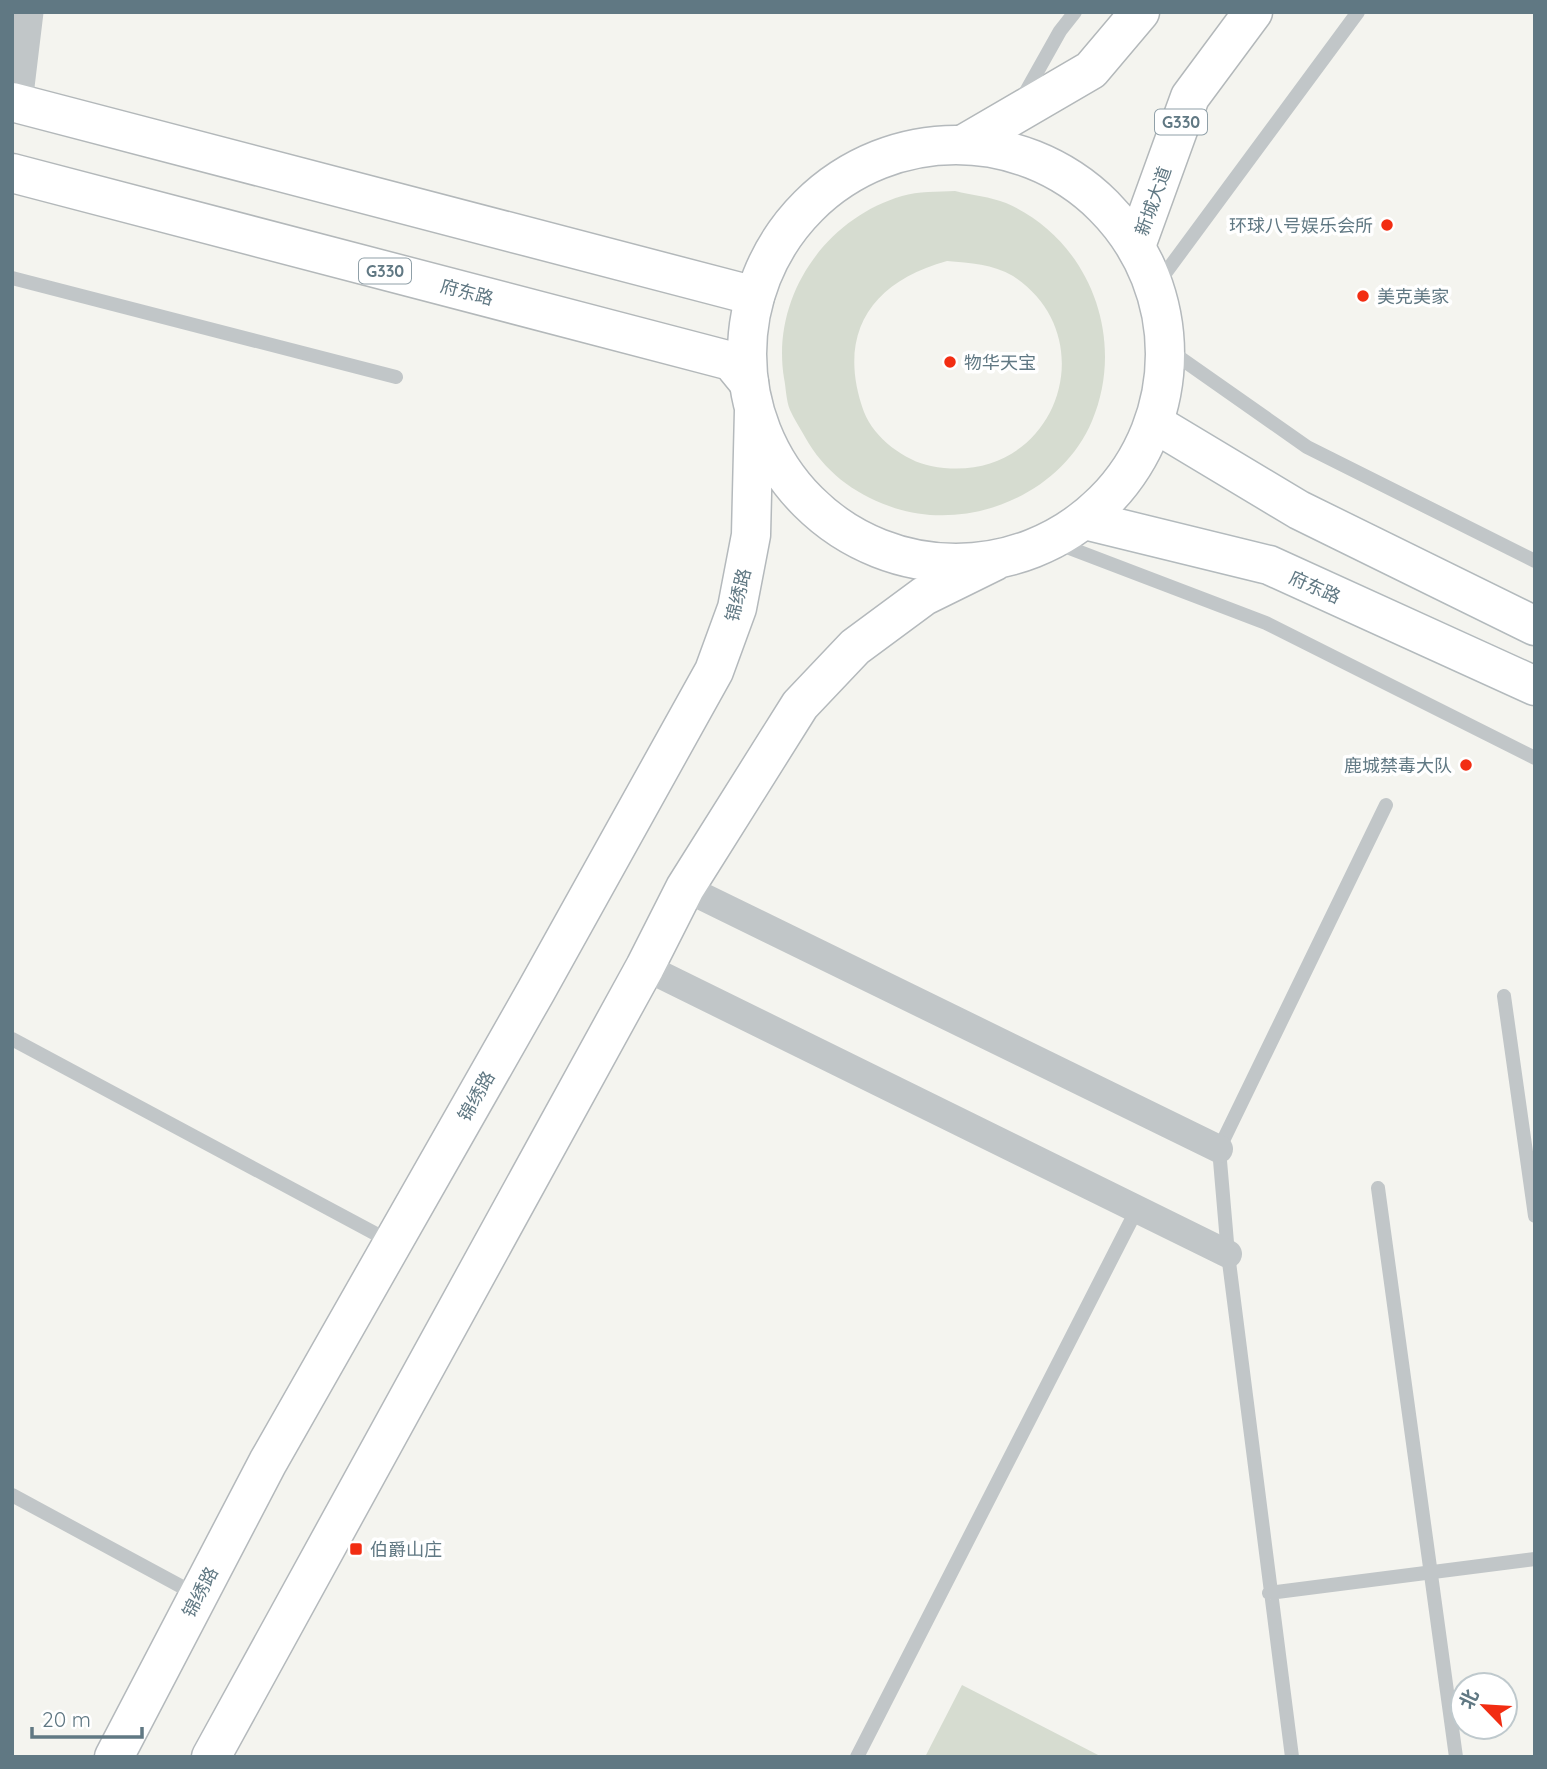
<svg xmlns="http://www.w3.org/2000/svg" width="1547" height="1769" viewBox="0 0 1547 1769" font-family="Quicksand,'Noto Sans SC',sans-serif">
<rect width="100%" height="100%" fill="#f4f4ef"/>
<path fill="#d6dcd0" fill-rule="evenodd" d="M955,191C971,195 991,197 1006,203C1089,239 1127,338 1092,421C1060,497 964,534 889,506C853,493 824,471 805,437C800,428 794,419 790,410C786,400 786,388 784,378C771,298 824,219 902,196C918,191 938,192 955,191ZM947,261C970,263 993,264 1013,276C1110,340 1052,490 931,466C905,461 874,438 864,412C836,335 870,282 947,261Z
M962,1685L1102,1757H925Z"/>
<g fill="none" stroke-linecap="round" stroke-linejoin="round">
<defs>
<path id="secondary" d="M1154,423L1299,510L1535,626
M1085,520L1269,565L1535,686"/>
<path id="primary" d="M747 354a209 209 0 1 1 418 0a209 209 0 1 1-418 0Z
M114,1757L268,1462L536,991L714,671L737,608L751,535L754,410
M211,1757L645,967L685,888L800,705L855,647L924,596L995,561"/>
<path id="trunk" d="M12,102L755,296
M964,144L1091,70L1140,12
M12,173L731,361L749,383
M1136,246L1190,97L1253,12"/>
</defs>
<use href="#secondary" stroke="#b3babd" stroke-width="41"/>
<use href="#primary" stroke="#b4b9bc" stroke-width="41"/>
<use href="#trunk" stroke="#b3b8ba" stroke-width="41"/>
<path stroke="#c1c6c8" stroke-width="14" d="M1023,97L1060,31L1075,12
M12,278L396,377
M1155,287L1358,12
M1166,348L1307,447L1535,561
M1051,541L1266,623L1535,758
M1504,996L1535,1216
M12,1039L391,1242
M1378,1188L1456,1757
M12,1495L197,1595
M1269,1593L1535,1559
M857,1757L1137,1209
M1292,1757L1228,1254L1219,1149L1386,805"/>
<path stroke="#c1c6c8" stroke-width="28" d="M685,888L1219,1149
M645,967L1228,1254"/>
<path stroke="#c1c6c8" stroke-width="35" d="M15,103L26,12"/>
<use href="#secondary" stroke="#fff" stroke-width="38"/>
<use href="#primary" stroke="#fff" stroke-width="38"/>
<use href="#trunk" stroke="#fff" stroke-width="38"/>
</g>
<g fill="#f22d12" stroke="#fff" stroke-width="2.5">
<circle cx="1387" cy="225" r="7"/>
<circle cx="1363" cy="296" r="7"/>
<circle cx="950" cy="362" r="7"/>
<circle cx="1466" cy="765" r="7"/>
<rect x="349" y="1542" width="14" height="14" rx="3.5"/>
</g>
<g text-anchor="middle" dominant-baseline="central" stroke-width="7" stroke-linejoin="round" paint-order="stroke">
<g fill="#fff" stroke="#90a0a8" stroke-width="2">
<rect x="1155" y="109.5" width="52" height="25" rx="5"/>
<rect x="359" y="258.5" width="52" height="25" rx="5"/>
</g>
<g font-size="16" font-weight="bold" fill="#607883">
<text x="1181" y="122">G330</text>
<text x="385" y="271">G330</text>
</g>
<g font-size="18" fill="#607883" stroke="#fff">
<text transform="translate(1153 201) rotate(-70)">新城大道</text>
<text transform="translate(467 292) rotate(15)">府东路</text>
<text transform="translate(1315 587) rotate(24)">府东路</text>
<text transform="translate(738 595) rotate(-76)">锦绣路</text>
<text transform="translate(476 1096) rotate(-60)">锦绣路</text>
<text transform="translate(200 1592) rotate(-62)">锦绣路</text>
</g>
<g font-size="18" fill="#607883" stroke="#fff" text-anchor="start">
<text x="1373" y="225" text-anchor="end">环球八号娱乐会所</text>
<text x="1377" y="296">美克美家</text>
<text x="964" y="362">物华天宝</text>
<text x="1452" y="765" text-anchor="end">鹿城禁毒大队</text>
<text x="370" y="1549">伯爵山庄</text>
</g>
</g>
<rect width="1547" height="1769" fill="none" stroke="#607883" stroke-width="28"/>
<g transform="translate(1484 1706) rotate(295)"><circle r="33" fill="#ffffff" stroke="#bfc9cd" stroke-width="2"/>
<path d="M0-5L12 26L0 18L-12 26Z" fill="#f22d12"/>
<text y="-10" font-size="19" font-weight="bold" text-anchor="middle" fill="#607883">北</text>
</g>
<path d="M32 1727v10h110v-10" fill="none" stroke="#607883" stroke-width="3.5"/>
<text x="42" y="1727" font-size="21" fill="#607883" stroke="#ffffff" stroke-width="5" paint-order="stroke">20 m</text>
</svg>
